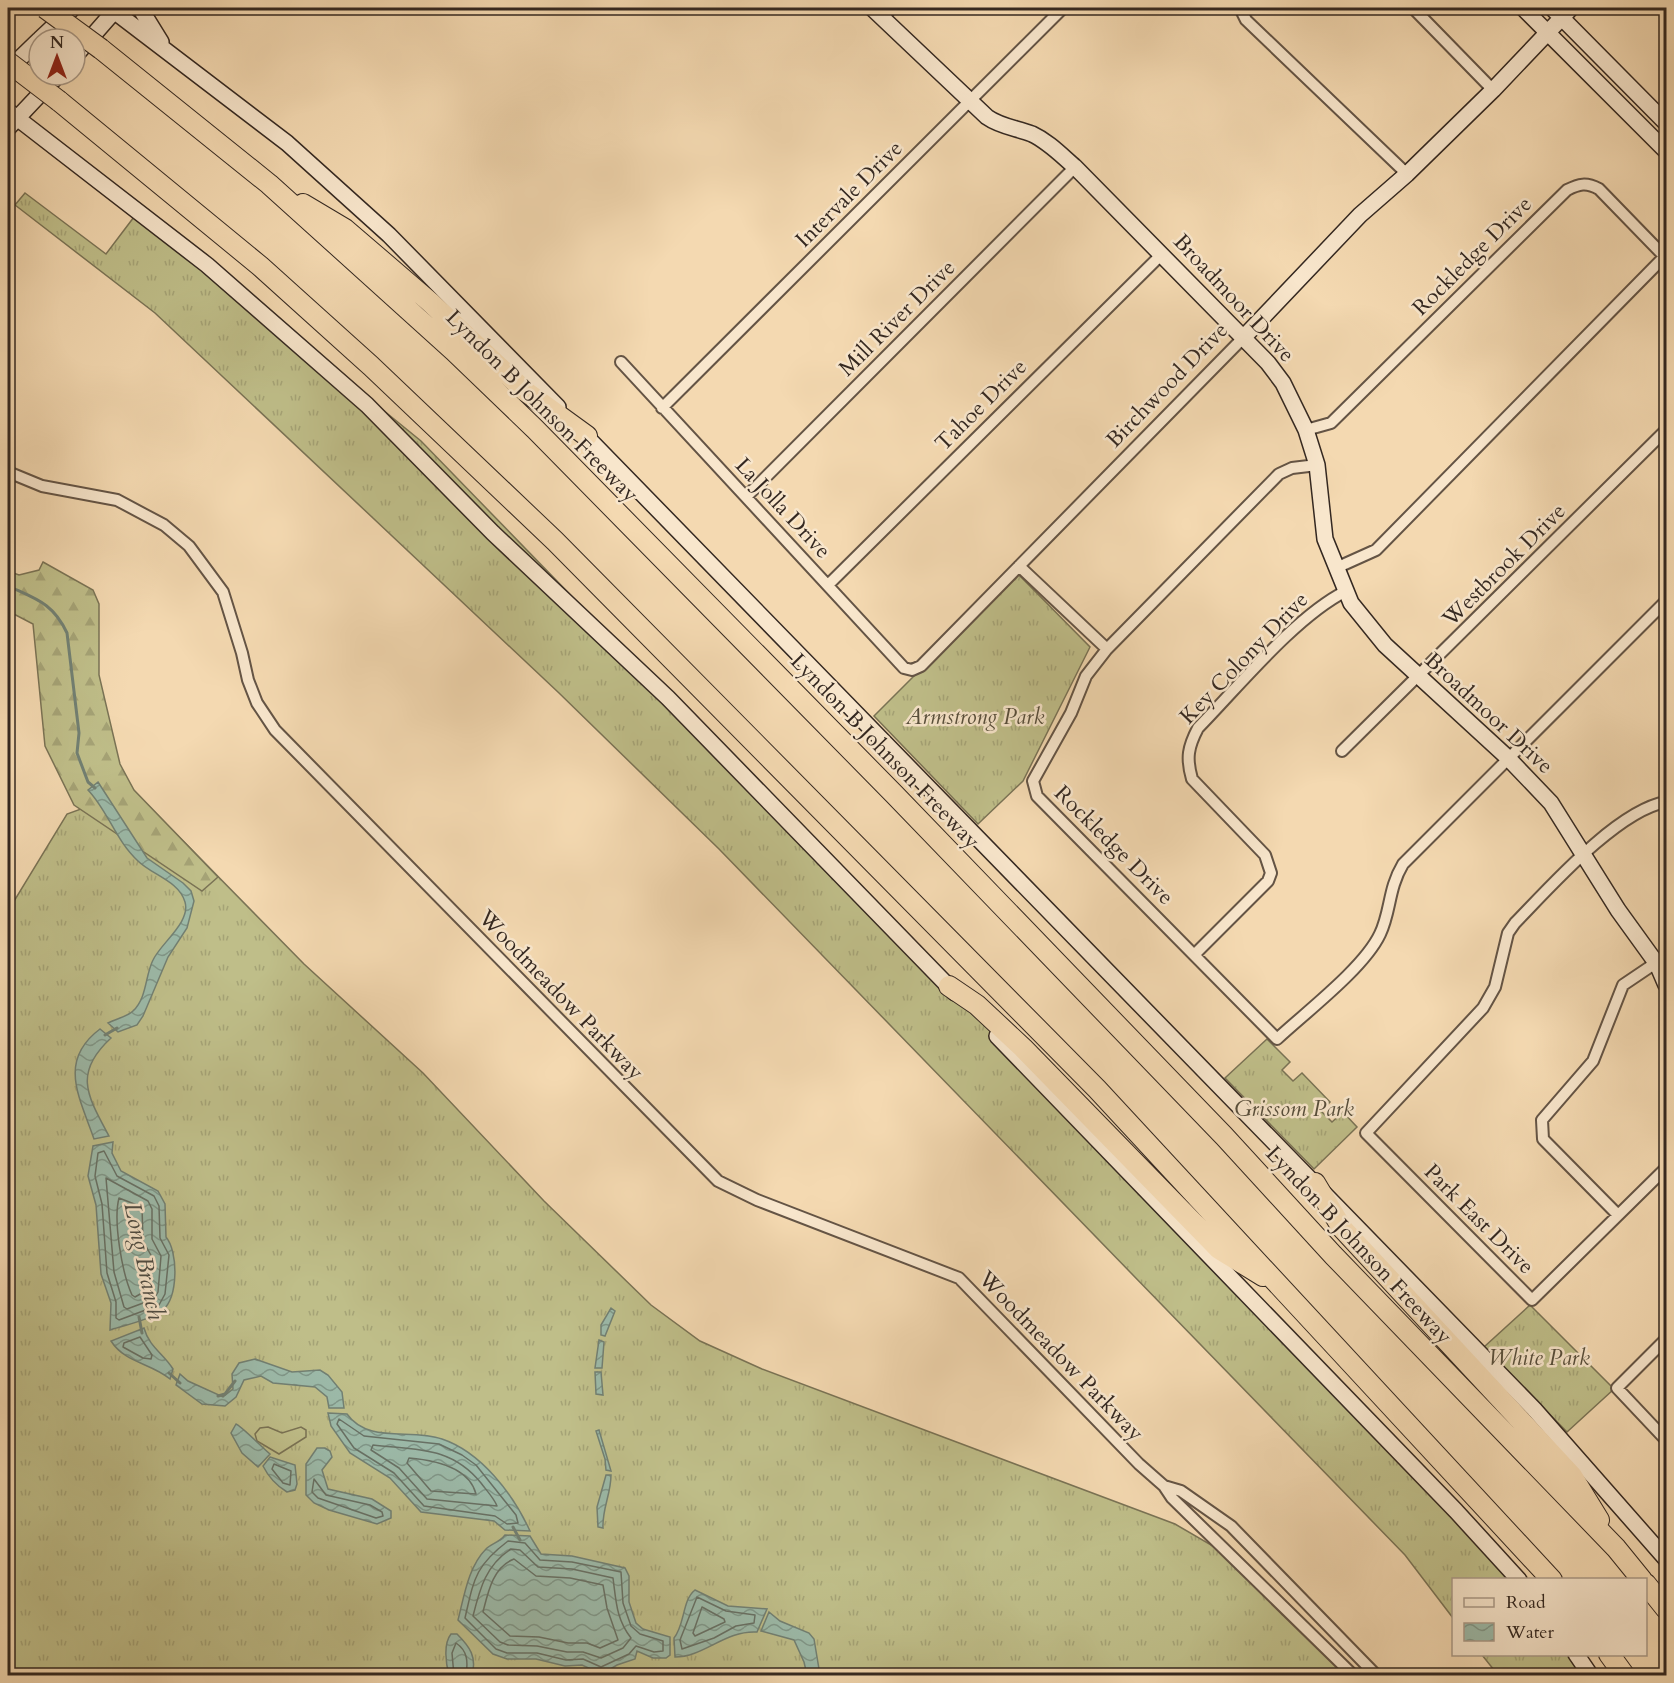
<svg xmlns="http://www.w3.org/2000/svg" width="1674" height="1683" viewBox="0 0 1674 1683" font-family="Cardo,serif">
<defs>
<pattern id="grass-tufts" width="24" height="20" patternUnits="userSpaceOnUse" patternTransform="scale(1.5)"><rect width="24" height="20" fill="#bfbe89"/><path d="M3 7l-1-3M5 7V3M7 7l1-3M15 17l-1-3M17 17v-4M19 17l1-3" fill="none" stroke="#a5a376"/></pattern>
<pattern id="forest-firs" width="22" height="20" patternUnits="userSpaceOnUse" patternTransform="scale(1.5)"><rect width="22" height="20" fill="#bfbe89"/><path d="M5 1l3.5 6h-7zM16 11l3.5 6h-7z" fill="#a5a376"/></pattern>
<pattern id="water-waves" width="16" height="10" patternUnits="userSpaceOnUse" patternTransform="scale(1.5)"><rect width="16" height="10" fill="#9cbaa9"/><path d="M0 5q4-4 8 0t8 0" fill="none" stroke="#809789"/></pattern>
</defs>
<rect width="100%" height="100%" fill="#f4d9b1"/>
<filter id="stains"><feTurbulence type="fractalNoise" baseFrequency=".00333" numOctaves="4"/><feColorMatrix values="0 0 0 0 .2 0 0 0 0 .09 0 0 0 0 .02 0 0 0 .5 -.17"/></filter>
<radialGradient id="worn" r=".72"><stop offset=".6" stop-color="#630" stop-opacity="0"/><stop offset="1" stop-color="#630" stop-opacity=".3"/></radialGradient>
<path fill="url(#grass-tufts)" stroke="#7a7355" stroke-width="1.5" d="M25,193L106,254L134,217L156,225L421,441L1526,1579L1454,1580L1453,1618L1405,1555L719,849L559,693L155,313L15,205Z
M1017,573L1090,647L1023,781L978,824L874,716Z
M133,790L304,964L423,1073L544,1201L651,1305L700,1341L762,1369L1175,1524L1225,1553L1345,1675L8,1676V911L67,814Z
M1267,1039L1290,1062L1282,1070L1293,1081L1302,1073L1330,1102L1321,1111L1332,1122L1343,1112L1357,1127L1314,1169L1225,1078Z
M1530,1305L1614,1389L1567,1432L1484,1347Z
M1482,1655H1583L1598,1675H1498Z"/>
<path fill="url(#forest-firs)" stroke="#7a7355" stroke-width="1.5" d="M43,562L93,590L99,604V675L120,764L134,790L218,877L202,891L74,805L45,746L33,624L8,611V571L19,575L39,570Z"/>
<path fill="#bfbe89" stroke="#7a7355" stroke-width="1.5" d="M268,1427L282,1433L301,1427L306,1430V1437L279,1454L257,1441L255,1434L260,1428Z"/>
<path fill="url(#water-waves)" stroke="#728073" stroke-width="1.5" d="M98,782L147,858L183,883L191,891L194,901L187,928L168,957L143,1016L137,1025L118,1032L108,1023C115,1019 127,1017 133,1011C147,998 145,976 153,960C161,943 191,922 185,902C179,881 152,875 138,861C116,841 108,811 88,790Z
M100,1029L111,1038C73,1073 87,1095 109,1136L94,1139C80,1098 57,1061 100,1029Z
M113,1142L112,1153L121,1171L158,1191L165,1204L166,1237C178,1251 179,1297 162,1311C152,1319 123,1326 110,1330L111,1303L101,1274L96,1205L88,1176L93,1146Z
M611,1308L615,1311L605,1336L601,1335V1325Z
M144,1328C149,1347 164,1354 173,1369L170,1379C151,1363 125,1363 111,1341Z
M599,1340L604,1342L602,1368H595Z
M255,1359L292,1372L320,1370L328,1375L342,1392L344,1408H329L327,1397L315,1387L273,1383L261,1376L244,1380L236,1397L225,1406L202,1404L176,1385L180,1374L188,1381L223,1397L233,1389L232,1374L239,1363Z
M595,1372H601L603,1395L596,1394Z
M328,1413L347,1414C368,1444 411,1428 442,1439C481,1452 513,1494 530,1531L505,1530L494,1521L421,1512L390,1478L350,1453L331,1426Z
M236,1424C240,1425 264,1449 270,1454L258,1467L242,1453L231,1433Z
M599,1430L611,1471L606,1470L605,1459L596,1431Z
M317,1448H325L330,1451L332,1457L322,1470L328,1489L372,1499L391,1511V1518L377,1524L329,1510L314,1503L306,1495V1464Z
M270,1457L295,1465L297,1484L295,1490L287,1492C277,1486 268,1476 263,1466Z
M606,1475H611C611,1494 602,1509 603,1528L598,1527L597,1507Z
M505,1535L530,1536L541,1554L572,1556L625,1568L629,1576V1602L636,1623L643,1629L670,1637V1655L666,1658H653L637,1651L635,1659L617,1665L602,1674L582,1665L565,1666L536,1659H507L493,1654L458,1620C464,1597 468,1567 486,1549C491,1544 500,1542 505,1535Z
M695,1590L728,1606L767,1609L757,1632C725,1630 704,1657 675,1657L674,1638C685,1625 682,1600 695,1590Z
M769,1612L780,1621L809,1633L814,1639L820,1675H807L804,1662L794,1640L761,1631Z
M451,1634H457C470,1647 477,1657 472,1675H449C446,1664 443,1644 451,1634Z"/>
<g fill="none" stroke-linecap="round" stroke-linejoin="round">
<path stroke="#687165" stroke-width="1.5" d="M104,1151L117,1176L154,1196L159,1206L160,1238L169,1255L165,1294L159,1305L119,1320L116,1318V1302L107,1273L102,1204L95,1176L98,1153Z
M106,1178L148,1201L152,1209V1239L161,1256L158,1292L154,1299L127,1309L124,1307L114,1272Z
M119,1198L142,1207L143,1241L152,1257L149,1289L135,1297L132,1295C122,1273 113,1221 119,1198Z
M140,1337L152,1355L151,1359L143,1358L123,1347L124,1343Z
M339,1419L364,1436L439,1444L462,1455L476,1465L516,1515L518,1523L507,1524L495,1516L424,1506L394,1473L354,1448L337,1424Z
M373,1445C416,1450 451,1446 481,1483C486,1490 494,1498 497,1506L427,1499L399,1468L371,1450Z
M409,1458C433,1460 469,1467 476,1494L431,1491L407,1463Z
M274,1464L291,1471L290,1485L283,1483L272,1469Z
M314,1479L326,1495L370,1505L382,1512L383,1516L376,1518L318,1498L312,1492Z
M508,1541L525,1543L540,1560L572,1562L621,1572L623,1603L631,1626L640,1634L663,1641V1651L654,1652L636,1646L629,1654L601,1667L583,1659L566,1660L537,1653H507L496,1649L465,1618C474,1579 475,1566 508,1541Z
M511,1549L520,1550L538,1567L572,1569L613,1578C616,1600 616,1619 631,1638L623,1648L601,1658L583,1652H567L537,1646L508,1645L500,1642L473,1616C480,1588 486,1565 511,1549Z
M514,1559L536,1576L570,1578L603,1585L607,1608L618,1640L600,1648L587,1643H568L539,1637L510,1636L483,1612C488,1592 493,1567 514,1559Z
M697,1597L726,1611L755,1615L754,1623L736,1626L714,1638L682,1649L680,1640Z
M702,1607L724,1619L725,1622L695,1636L693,1633Z
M454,1676L452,1653L456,1643C468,1651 468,1662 466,1676"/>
<path stroke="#728073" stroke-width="3" d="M8,586C36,599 53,603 67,633L79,733L77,753L88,782L95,788
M105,1035L117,1028
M139,1317L142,1333
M169,1373L180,1383
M218,1396L225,1394L235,1381
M513,1527L520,1540"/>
<defs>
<path id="street" d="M1242,8V12L1246,20L1407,174
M1413,8L1493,90
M882,17L892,8
M621,362L904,668L912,670L921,666L1243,338
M662,408L1063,8
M1306,430L1331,423L1567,190C1579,184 1586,182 1599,189L1665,257
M1317,465L1292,468L1279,474L1107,649L1086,676L1071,713L1033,781L1037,796L1277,1039C1306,1012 1364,968 1380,934C1391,911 1388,889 1403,864L1666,601
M8,472L42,486L117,500L164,525L189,546L223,592L242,653L248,680L257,703L275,730L718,1181L757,1200L959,1278L1139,1464L1164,1486L1172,1498L1354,1676
M747,496L1075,167
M1019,566L1107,649
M1336,568L1376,550L1666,255
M828,585L1162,254
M1342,751L1666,430
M1666,802C1618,810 1550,887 1515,923L1508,933L1495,987L1483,1008L1366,1133L1532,1300L1666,1168
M1195,954L1268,881L1271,873L1265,855L1192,779C1186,758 1188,747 1198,728C1240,685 1295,617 1346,591
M1618,1215L1543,1139L1542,1120L1593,1061L1623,985L1666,956
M1666,1339L1617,1388L1666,1440
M1164,1486L1181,1491L1231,1526L1377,1676"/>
<path id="secondary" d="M110,8L287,143L389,235L558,407
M140,8L161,42
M872,8L987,117C1001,127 1017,128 1032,134C1049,142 1061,155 1075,167L1268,363L1283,383L1306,430L1317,465L1325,539L1351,603L1385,645L1508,758L1551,803L1618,910L1657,964L1666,985
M1523,8L1666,151
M1552,8L1666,123
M40,39L73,8
M75,56L117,8
M8,70L39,40
M8,111L207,265L367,405L493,533L668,698L955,993
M8,128L58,75
M1243,338L1360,215L1407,174L1493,90L1571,8
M579,429L1534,1409L1666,1559
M997,1036L1456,1511L1519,1580
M1576,1654L1591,1676"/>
<path id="highway" d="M101,49L269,184L454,351L535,429L894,794L1224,1136L1333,1255L1616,1548L1642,1580
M59,101L260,266L371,366L555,541L1097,1089L1552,1580
M303,204L345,229L430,302L525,391L587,436
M949,986L977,1005L1023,1048L1219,1249L1263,1276
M1315,1183L1342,1228L1572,1476L1599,1520
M1646,1584L1666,1609
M1609,1654L1625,1676"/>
</defs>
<use href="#street" stroke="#645445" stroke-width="14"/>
<use href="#secondary" stroke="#342821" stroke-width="18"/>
<use href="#highway" stroke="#342821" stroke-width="22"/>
<use href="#street" stroke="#f8e6cc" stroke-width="10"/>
<use href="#secondary" stroke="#f8e6cc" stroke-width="15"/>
<use href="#highway" stroke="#f4d9b1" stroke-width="20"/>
<defs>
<path id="highway-bridge" d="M45,8L101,49
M8,62L59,101"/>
</defs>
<use href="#highway-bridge" stroke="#342821" stroke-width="22" stroke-linecap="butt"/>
<use href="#highway-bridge" stroke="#f4d9b1" stroke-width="20"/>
</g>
<g text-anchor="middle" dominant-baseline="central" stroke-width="5" stroke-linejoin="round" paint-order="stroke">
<g font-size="22" fill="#342821" stroke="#f8e6cc">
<text transform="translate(849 194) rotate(-45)">Intervale Drive</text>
<text transform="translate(1472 256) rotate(-45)">Rockledge Drive</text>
<text transform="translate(1234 298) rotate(47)">Broadmoor Drive</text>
<text transform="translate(897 318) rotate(-45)">Mill River Drive</text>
<text transform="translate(1167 385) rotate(-46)">Birchwood Drive</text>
<text transform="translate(981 405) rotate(-45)">Tahoe Drive</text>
<text transform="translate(542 406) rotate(45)">Lyndon B Johnson Freeway</text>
<text transform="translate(783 508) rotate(47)">La Jolla Drive</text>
<text transform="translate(1504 565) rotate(-45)">Westbrook Drive</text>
<text transform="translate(1244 658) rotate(-46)">Key Colony Drive</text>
<text transform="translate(1489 713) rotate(43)">Broadmoor Drive</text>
<text transform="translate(885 751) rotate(46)">Lyndon B Johnson Freeway</text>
<text transform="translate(1114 845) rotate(45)">Rockledge Drive</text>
<text transform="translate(561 995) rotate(46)">Woodmeadow Parkway</text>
<text transform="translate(1479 1219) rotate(45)">Park East Drive</text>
<text transform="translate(1359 1245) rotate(47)">Lyndon B Johnson Freeway</text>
<text transform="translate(1061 1356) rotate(46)">Woodmeadow Parkway</text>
</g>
<g font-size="22" font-style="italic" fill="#574e3b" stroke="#f8e6cc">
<text x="975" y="717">Armstrong Park</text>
<text x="1294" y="1109">Grissom Park</text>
<text x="1539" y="1358">White Park</text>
</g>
<g font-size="24" font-style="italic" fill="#4e4c43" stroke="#f8e6cc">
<text transform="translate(144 1261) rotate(78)">Long Branch</text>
</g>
</g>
<rect width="1674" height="1683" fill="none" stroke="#f4d9b1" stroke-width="30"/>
<rect x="9" y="9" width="1656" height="1665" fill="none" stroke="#342821" stroke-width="3"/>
<rect x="15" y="15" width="1644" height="1653" fill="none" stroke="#342821" stroke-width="1.5"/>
<rect x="1452" y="1578" width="195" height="78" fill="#f8e6cc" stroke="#aa9a88" stroke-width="1.5"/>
<rect x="1464" y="1598" width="30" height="9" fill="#f8e6cc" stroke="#aa9a88" stroke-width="1.5"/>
<text x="1506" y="1608" font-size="18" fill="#342821">Road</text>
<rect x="1464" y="1623" width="30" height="18" fill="url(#water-waves)" stroke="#aa9a88" stroke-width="1.5"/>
<text x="1506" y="1638" font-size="18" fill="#342821">Water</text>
<g transform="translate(57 57)"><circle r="28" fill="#f8e6cc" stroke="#aa9a88" stroke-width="1.5"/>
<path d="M0-4.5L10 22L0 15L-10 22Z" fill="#8f2418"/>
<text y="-9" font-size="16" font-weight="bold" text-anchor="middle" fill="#342821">N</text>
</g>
<rect width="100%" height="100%" filter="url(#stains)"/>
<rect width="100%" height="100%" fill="url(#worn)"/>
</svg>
